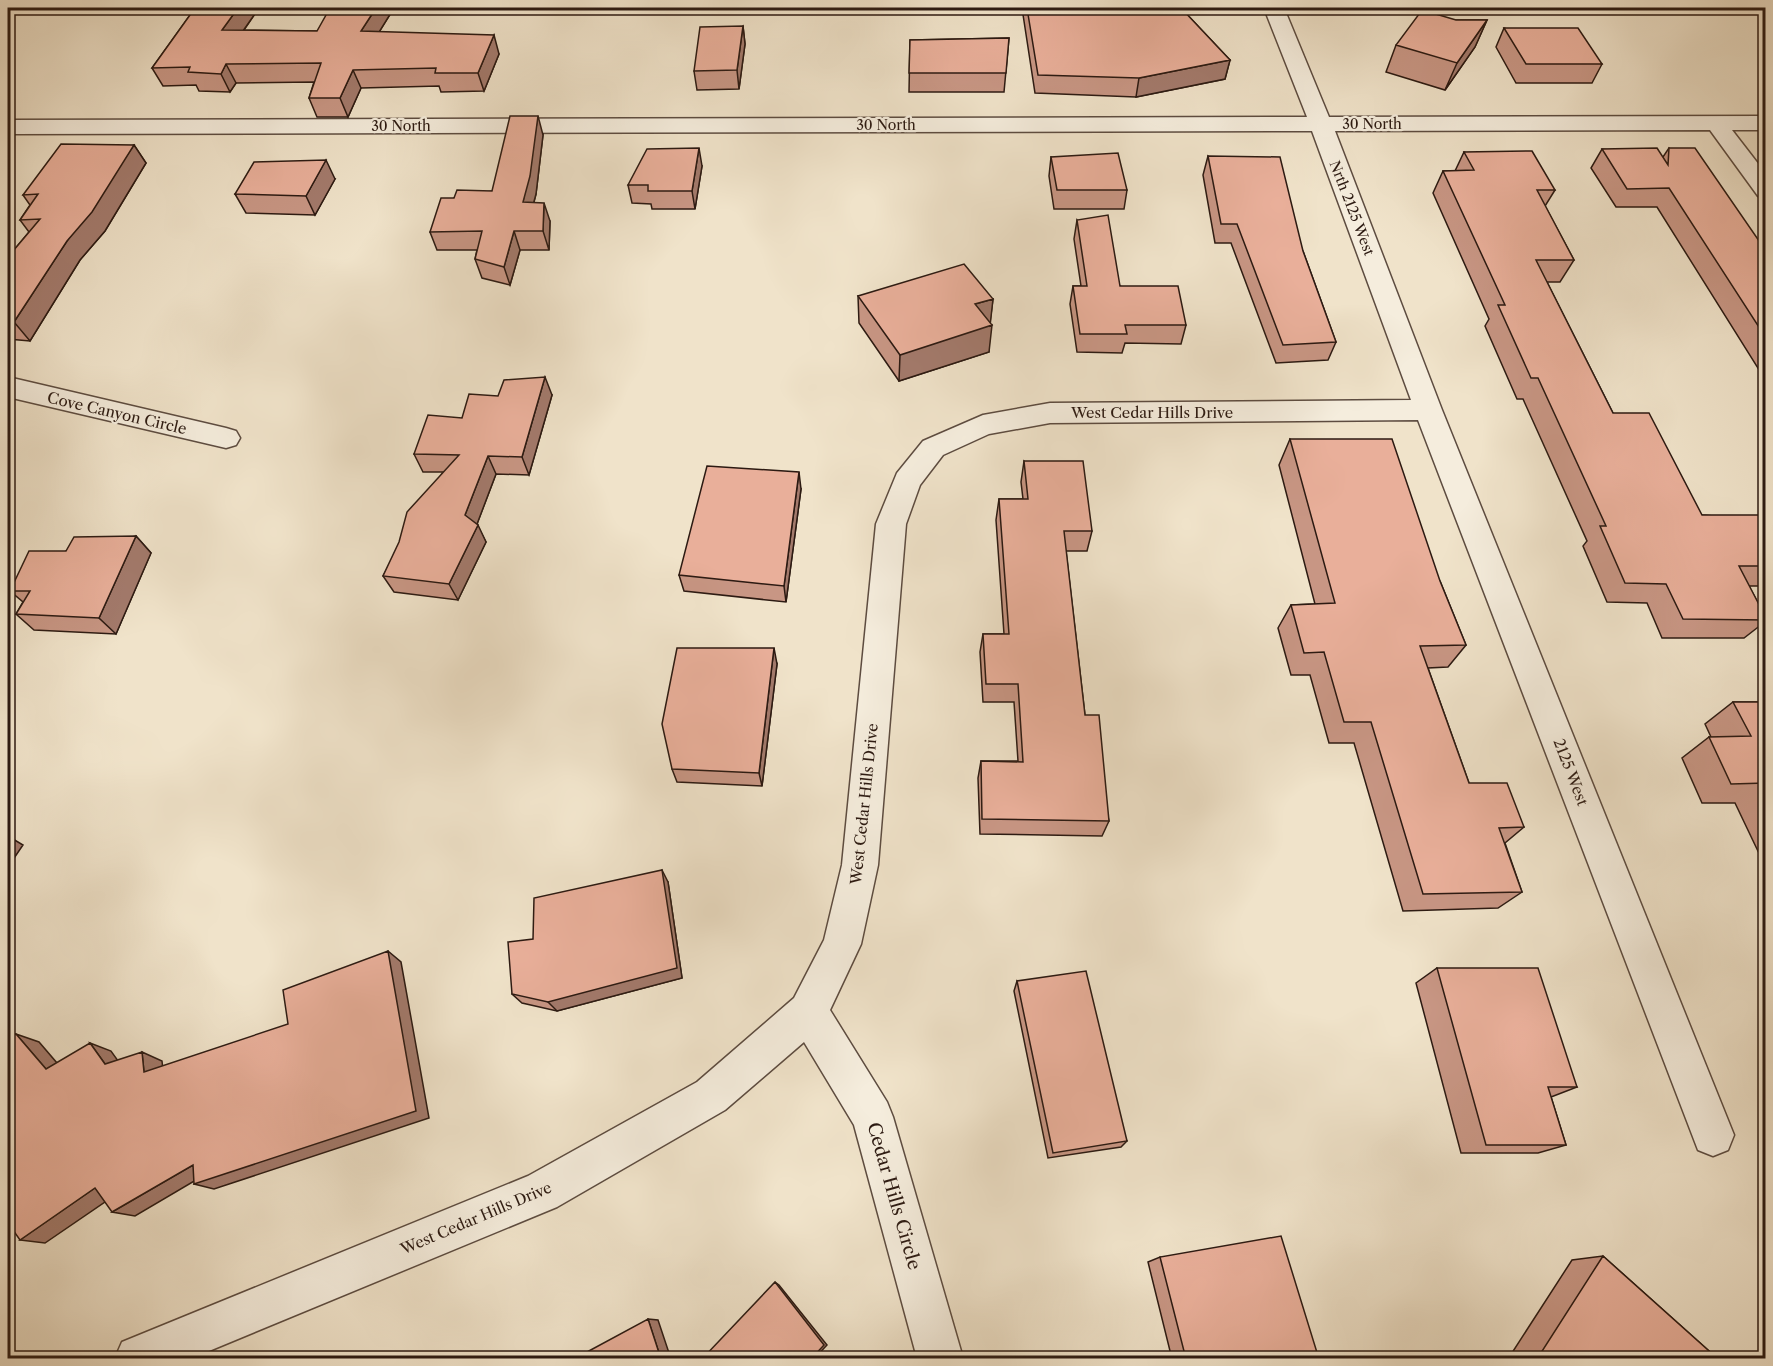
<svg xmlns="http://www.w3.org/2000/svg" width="1773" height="1366" viewBox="0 0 1773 1366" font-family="'Libre Caslon Text',serif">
<rect width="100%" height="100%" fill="#f0e3ca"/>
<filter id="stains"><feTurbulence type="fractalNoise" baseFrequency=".00333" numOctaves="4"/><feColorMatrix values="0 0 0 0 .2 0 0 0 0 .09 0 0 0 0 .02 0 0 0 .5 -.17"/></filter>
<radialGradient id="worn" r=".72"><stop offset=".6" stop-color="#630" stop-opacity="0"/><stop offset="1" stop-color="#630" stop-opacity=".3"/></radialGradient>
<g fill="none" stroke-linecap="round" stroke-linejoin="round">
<defs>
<path id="street" d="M1264,8H1284L1329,117L1766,116V130H1732L1766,174V198L1758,196L1710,130L1335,131L1442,410L1734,1135L1728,1150L1713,1156L1698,1150L1418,420L1050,423L989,434L943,455L920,485L906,524L878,865L861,944L830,1010L887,1102L893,1117L963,1358H917L854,1125L804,1042L725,1110L557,1207L192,1358H115L122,1342L528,1176L697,1082L794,998L824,940L842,865L876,524L897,473L923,441L983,415L1050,403L1411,400L1312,131L8,134V120L1307,117Z
M8,377L226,428L236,431L240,438L236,445L226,448L8,397Z"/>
</defs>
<use href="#street" stroke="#5d4c40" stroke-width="3"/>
<use href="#street" fill="#f5eddd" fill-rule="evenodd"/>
</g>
<path fill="#c89684" stroke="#2c1a12" stroke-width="1.5" d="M195,8H259L244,30L317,31L394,8L379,32L499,54L484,91L441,92L439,86L361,88L348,117H317L309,98L314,82L236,83L230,92L199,91L196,85L163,86L152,68Z
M1022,8H1181L1230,60L1225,79L1136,97L1035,93Z
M1456,20H1487L1475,47L1445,90L1386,72L1396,45Z
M743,26L745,44L739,89L697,90L694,71Z
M1504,28L1602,64L1592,83H1516L1496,47Z
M1009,38L1004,92H909L910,40Z
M543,135L536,194L534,202L550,221L549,250H520L510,285L482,278L475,259L477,250H437L430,232L454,198L492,191Z
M134,145L146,163L105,231L80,260L30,341L8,339V257L29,232L20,220L30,205L23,195Z
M1669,148L1766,251V381L1657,207H1616L1591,168L1602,149L1663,157Z
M1464,152L1555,190L1545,206L1574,260L1560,282H1547L1613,413L1702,515L1766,520V586H1749L1766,618V621L1744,638H1662L1647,603L1607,602L1583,546L1587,541L1523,399H1517L1485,326L1489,319L1433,193L1443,171H1455Z
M1208,156L1303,251L1336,342L1328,360L1276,363L1231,243H1215L1203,175Z
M1051,157L1127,190L1124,209H1054L1049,176Z
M702,166L695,209H652L651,204L632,203L628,185Z
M335,179L315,215L246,213L235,194Z
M1077,220L1120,286L1186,325L1181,344L1125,343L1122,353L1077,352L1070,304L1073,286H1081L1074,239Z
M858,296L993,299L990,323L989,352L899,381L859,323Z
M552,395L529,475L496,474L477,524L486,542L458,600L394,592L383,576L443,472H423L414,454L462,418Z
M1290,439L1440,581L1466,645L1448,667L1428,668L1469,783L1524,827L1505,843L1522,892L1498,908L1403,911L1354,743H1329L1310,675H1291L1278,628L1291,605L1315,604L1279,465Z
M1024,461L1092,531L1087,551H1066L1085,715L1109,821L1102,836L980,834L978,778L981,761H1018L1014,702H983L980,652L983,634H1004L996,520L999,499H1023L1021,482Z
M801,489L786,602L684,591L679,575Z
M136,536L151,553L116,634L34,630L16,614L23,602L10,591L66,551Z
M777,664L762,786L677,782L672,769Z
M1733,702H1766V868L1735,803H1702L1682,758L1709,737H1711L1705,724Z
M668,882L682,978L557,1011L522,1003L512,994L533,939Z
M1437,968L1577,1087L1551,1097L1566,1145L1538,1153H1461L1416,983Z
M1017,981L1127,1141L1121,1147L1048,1158L1014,991Z
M1603,1256L1718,1359H1508L1572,1260Z
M1160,1257L1319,1359H1172L1148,1262Z"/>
<path fill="#a37a6c" stroke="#2c1a12" stroke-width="1.5" d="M238,8H259L231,48L222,30Z
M376,8H394L368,50L361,31Z
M1487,20L1475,47L1445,90L1457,63Z
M743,26L745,44L739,89L737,70Z
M494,35L499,54L484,91L478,73Z
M1230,60L1225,79L1136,97L1139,78Z
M226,64L236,83L230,92L221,74Z
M353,70L361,88L348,117L340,98Z
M538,116L543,135L536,194L529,220L523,202Z
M134,145L146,163L105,231L80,260L30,341L14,322L67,241Z
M699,148L702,166L695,209L692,191Z
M326,160L335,179L315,215L306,196Z
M544,203L550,221L549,250L543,231Z
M514,231L520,250L510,285L504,267Z
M993,299L990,326L992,325L989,352L899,381L900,355L975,304Z
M545,377L552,395L529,475L522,457Z
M488,456L496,474L474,532L465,515Z
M799,472L801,489L786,602L784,586Z
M478,525L486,542L458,600L449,584Z
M136,536L151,553L116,634L99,618Z
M774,648L777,664L762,786L759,773Z
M8,836L23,845L8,867Z
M662,870L668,882L682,978L557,1011L548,1002Z
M388,951L401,962L429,1118L214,1189L194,1184Z
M16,1034L39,1042L69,1077L46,1069Z
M90,1043L111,1051L126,1072L105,1064Z
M142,1052L162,1061L164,1080L144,1072Z
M193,1165L213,1170L135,1216L112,1212Z
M95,1188L118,1193L45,1243L20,1240Z
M775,1282L779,1285L827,1345L814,1359H811Z
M648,1319L658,1320L671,1359H661Z"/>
<path fill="#e9af9a" stroke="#2c1a12" stroke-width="1.5" d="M195,8H238L222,30L317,31L330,8H376L361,31L494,35L478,73H435L436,68L353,70L340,98H309L321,63L226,64L221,74L188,72L190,67L152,68Z
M1027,8H1181L1230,60L1139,78L1038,75Z
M1422,10L1456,20H1487L1457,63L1396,45Z
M743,26L737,70L694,71L700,27Z
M1504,28H1578L1602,64H1526Z
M1009,38L1006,73H909L910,40Z
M510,116H538L530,176L523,202L544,203L543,231H514L504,267L475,259L482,231L430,232L441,198H454L457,190L492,191Z
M61,144L134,145L92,212L67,241L14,322H8V257L40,219L20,220L38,194L23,195Z
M699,148L692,191H648V185H628L647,149Z
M1657,148L1668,165L1669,148H1695L1766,251V338L1669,188L1627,189L1602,149Z
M1532,151L1555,190H1537L1574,260H1536L1613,413H1649L1702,515H1763L1766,520V566H1739L1766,618V620L1683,619L1666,584L1625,583L1600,526H1606L1538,378H1531L1498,305H1505L1443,171L1474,170L1464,152Z
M1118,153L1127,190H1057L1051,157Z
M1208,156L1280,157L1303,251L1336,342L1283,345L1237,224H1221Z
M326,160L306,196L235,194L254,162Z
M1108,215L1120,286H1178L1186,325H1125L1127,334H1080L1073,286H1087L1077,220Z
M964,264L993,299L975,304L992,325L900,355L858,296Z
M545,377L522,457L488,456L465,515L478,525L449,584L383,576L399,542L407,512L459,455L414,454L428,415L462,418L469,394L498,396L504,380Z
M1290,439H1392L1440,581L1466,645L1420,646L1469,783H1507L1524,827L1499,828L1522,892L1423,894L1371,722H1344L1324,652L1304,653L1291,605L1335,603Z
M1024,461H1083L1092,531H1064L1085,715H1099L1109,821L982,819L981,761L1023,762L1018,684H986L983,634H1009L999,499H1028Z
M707,466L799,472L784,586L679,575Z
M136,536L99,618L16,614L30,591H10L29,551H66L74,537Z
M677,648H774L759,773L672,769L662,724Z
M1733,702H1766V783L1731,784L1709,737L1751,736Z
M662,870L677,968L548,1002L512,994L508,942L533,939L534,898Z
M388,951L416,1111L194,1184L193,1165L112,1212L95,1188L20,1240L8,1223V1040L16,1034L46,1069L90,1043L105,1064L142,1052L144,1072L288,1024L283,990Z
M1437,968H1538L1577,1087H1548L1566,1145H1486Z
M1086,971L1127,1141L1053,1153L1017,981Z
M1281,1236L1319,1359H1186L1160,1257Z
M1603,1256L1718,1359H1537Z
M775,1282L824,1345L811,1359H702Z
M648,1319L661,1359H574Z"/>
<g text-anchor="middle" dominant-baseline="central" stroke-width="4.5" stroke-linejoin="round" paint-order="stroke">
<g font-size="14" fill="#2c1a12" stroke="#f5eddd">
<text x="1372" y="124">30 North</text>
<text x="886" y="125">30 North</text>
<text x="401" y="126">30 North</text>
<text transform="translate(1352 208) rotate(69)">Nrth 2125 West</text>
</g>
<g font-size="15" fill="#2c1a12" stroke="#f5eddd">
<text x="1152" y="412">West Cedar Hills Drive</text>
<text transform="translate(117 413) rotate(13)">Cove Canyon Circle</text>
<text transform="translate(1571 772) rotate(69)">2125 West</text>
<text transform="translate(864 804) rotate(-84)">West Cedar Hills Drive</text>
<text transform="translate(476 1218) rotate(-23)">West Cedar Hills Drive</text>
</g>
<g font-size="18" fill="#2c1a12" stroke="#f5eddd">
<text transform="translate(894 1196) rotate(74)">Cedar Hills Circle</text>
</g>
</g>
<rect width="1773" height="1366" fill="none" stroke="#f0e3ca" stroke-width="30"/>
<rect x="9" y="9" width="1755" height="1348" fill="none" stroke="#2c1a12" stroke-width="3"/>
<rect x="15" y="15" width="1743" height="1336" fill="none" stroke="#2c1a12" stroke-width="1.5"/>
<rect width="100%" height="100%" filter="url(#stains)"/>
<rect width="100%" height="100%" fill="url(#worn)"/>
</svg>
